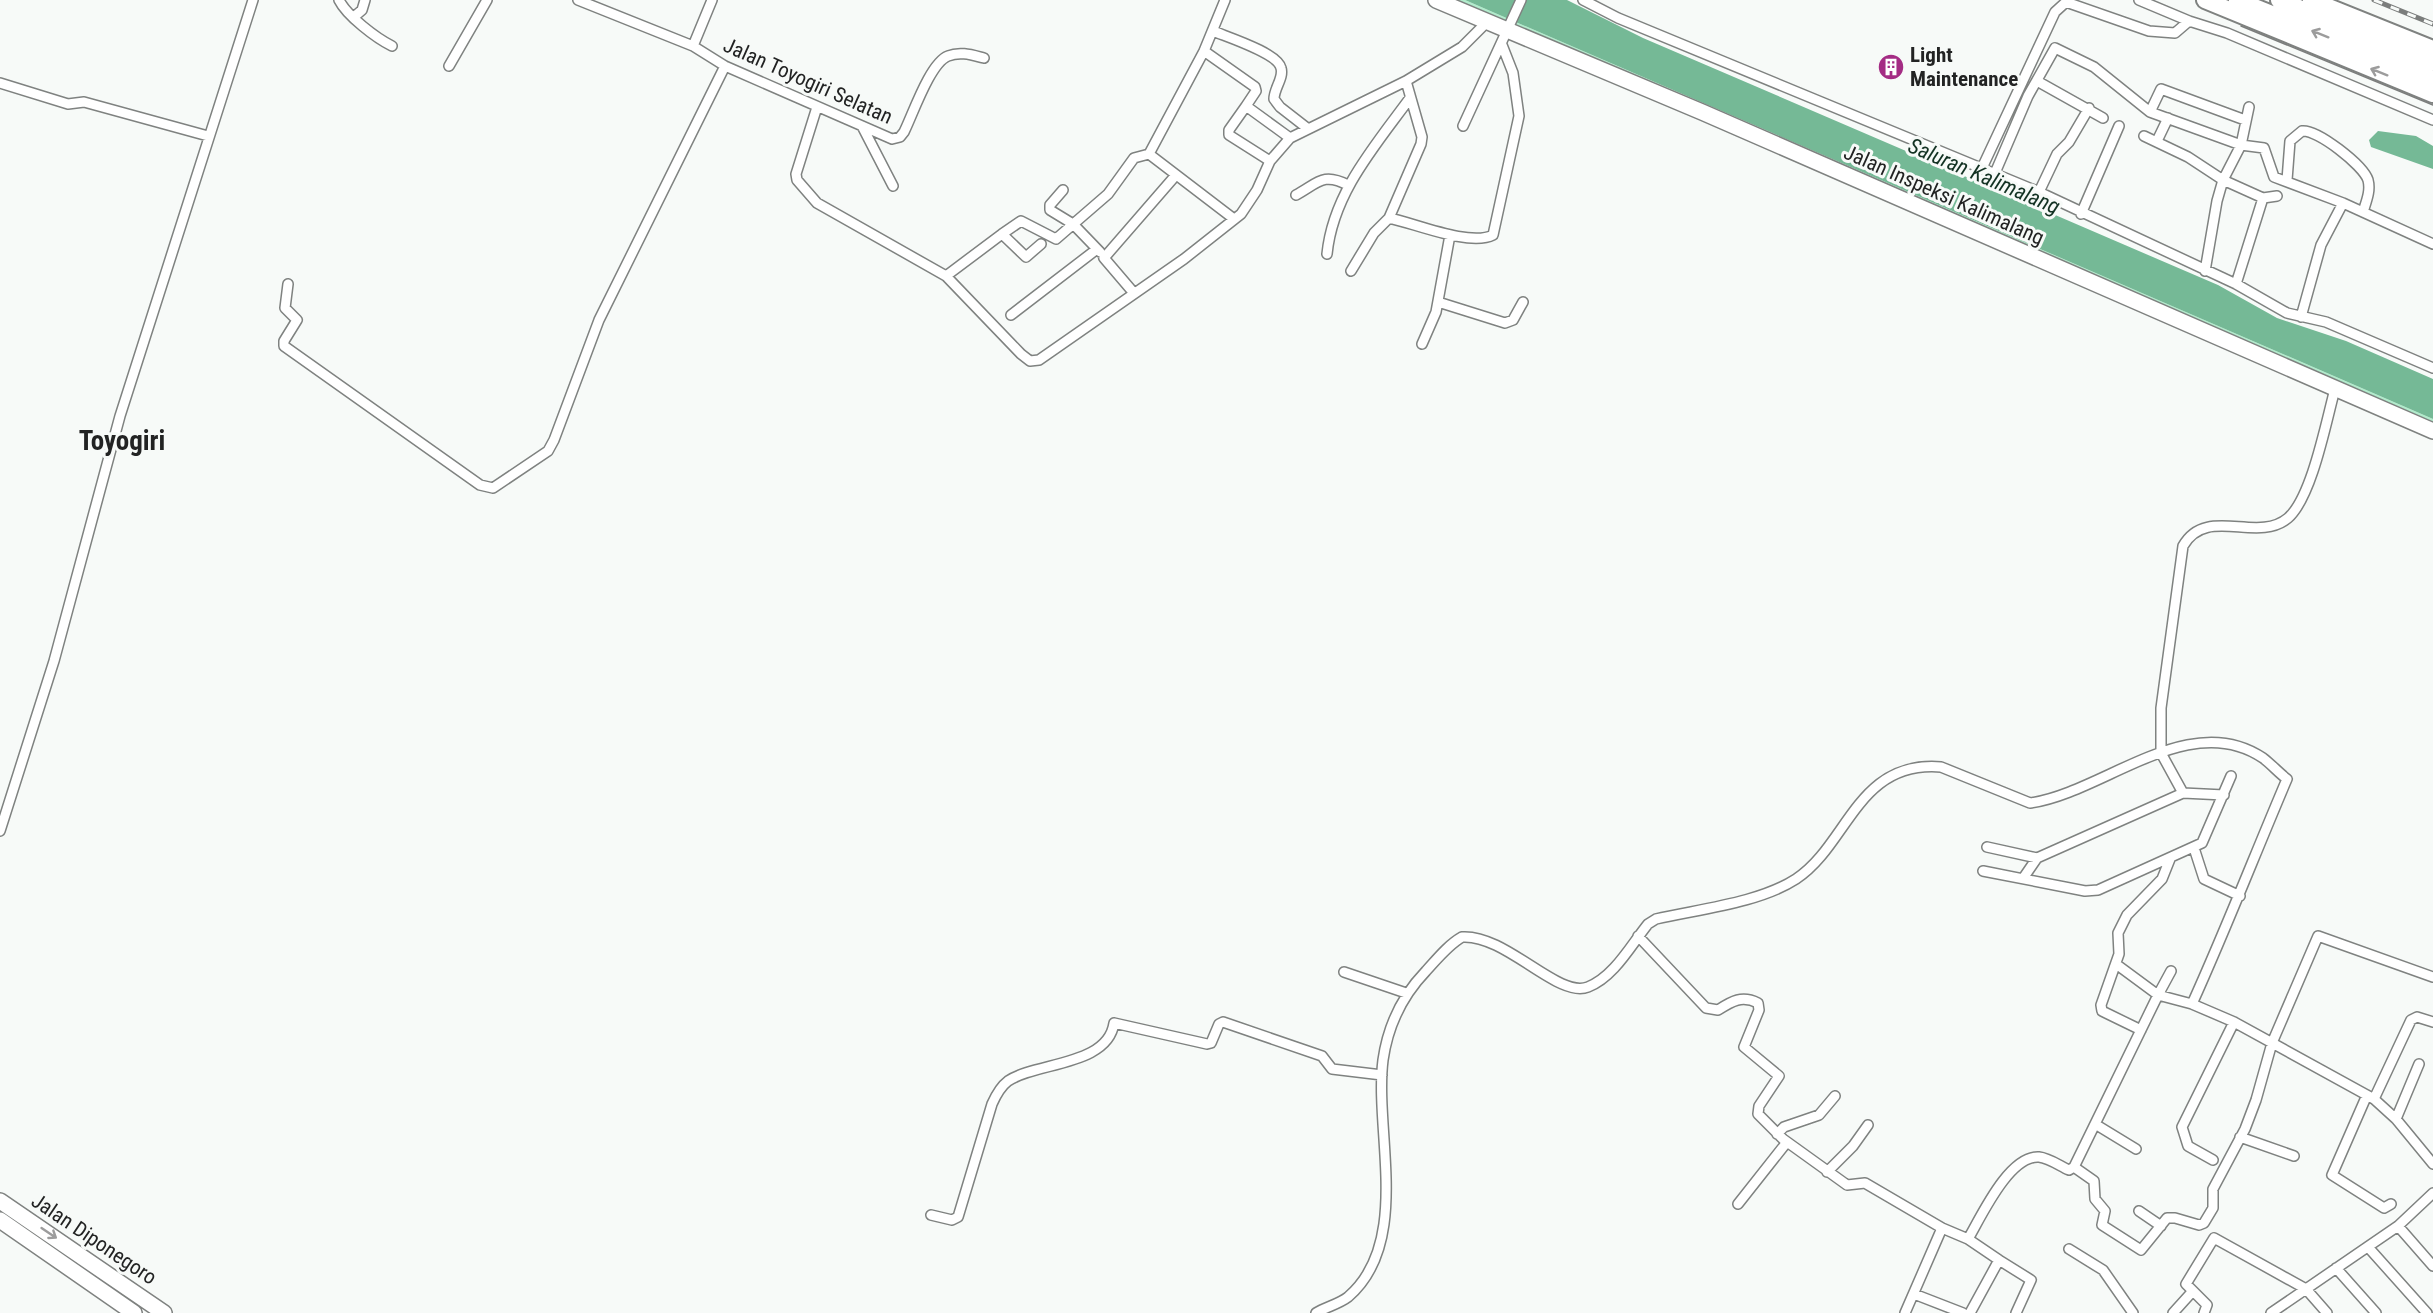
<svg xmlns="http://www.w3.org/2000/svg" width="2433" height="1313" viewBox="0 0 2433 1313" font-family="'Roboto Condensed',sans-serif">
<rect width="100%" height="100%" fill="#f7faf8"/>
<path fill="#b1eccc" d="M1437,0H1465L2433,419V431Z"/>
<path fill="#75b996" d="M1465,0H1567L1643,38L2218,285L2277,318L2346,341L2433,379V419Z
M2378,131L2416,136L2433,146V169L2371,147L2369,140Z"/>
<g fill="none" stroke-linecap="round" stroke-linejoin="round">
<defs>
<path id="minor" d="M339,0C347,16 376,38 392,46
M578,0L693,46L725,66L892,139L900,137L904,132C913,114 930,63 948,56C960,51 972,55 984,58
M1225,0L1204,51L1149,154L1234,219
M1583,0L1618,18L2039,192L2236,284L2287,313L2326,322L2433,368
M355,16L362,10L365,0
M2189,21L2227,33L2433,120
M1213,31C1227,37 1278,53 1281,68C1284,78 1274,88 1274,99L1280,107L1307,128
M693,46L712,0
M1204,51L1255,87L1256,91L1246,106L1290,138
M449,66L487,0
M2037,81L2103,118
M0,83L68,104L84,102L208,136
M1246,106L1229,130V135L1270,161
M817,107L796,174L797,180L817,203L946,276L1021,354L1030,361L1039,360L1184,259L1241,214L1257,190L1270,161L1290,138L1406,81L1462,47L1487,22
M2150,112L2161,89L2245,120
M862,126L893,186
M1463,126L1521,0
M2144,136L2188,157L2223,180L2263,198
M2157,141L2168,118
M1982,168L2055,12L2066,2L2149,31L2175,33L2189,21L2139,0
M1995,173L2028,96L2055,48L2094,67L2150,112L2241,145L2264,148L2274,177L2343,203
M2287,180L2290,141L2302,131C2317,129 2363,165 2368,180C2371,191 2366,202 2363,212
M1063,190L1050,205V210L1073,224L1100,252
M2039,192L2057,154L2069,142L2089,108
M1296,195C1318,183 1323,172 1348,185
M2081,214L2119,126
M1389,218C1414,223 1470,247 1493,235L1519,116L1513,73L1502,45
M1041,244L1026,257L1002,234L1021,221L1056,239L1108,194L1134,158L1149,154
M1327,254C1333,193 1375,146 1410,98
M1351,271L1374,233L1389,218L1421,144L1422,137L1406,81
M2205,271L2217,201L2223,180L2241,145L2249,107
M946,276L1002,234
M288,284L285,308L297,320L284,341V346L480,485L493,488L548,451L554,440L599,320L725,66
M2236,284L2263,198L2277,196
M1133,292L1104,258L1176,175
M1438,302L1505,323L1513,320L1523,302
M1011,315L1097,249
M2301,317L2321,245L2343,203L2433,244
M1422,344L1436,312L1450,235
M2183,793L2224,795
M0,831L54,661L120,416L253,0
M1987,847L2037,858
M2194,848L2204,879L2240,896
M1983,871L2085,891L2098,890L2202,843L2231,776
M2024,877L2037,858L2183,793L2161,753V708L2183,546C2206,505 2257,544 2288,518C2312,497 2326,422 2335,389
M1638,936L1706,1008L1718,1010C1732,1001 1742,995 1758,1003L1759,1010L1744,1047L1779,1076L1759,1106L1758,1114L1783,1139L1847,1185L1865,1183L1942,1228L1968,1239C1981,1217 2009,1155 2039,1157C2049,1158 2060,1166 2069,1170L2074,1167L2094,1181L2095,1199L2105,1211L2102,1225L2141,1250L2167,1218H2175L2199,1225L2204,1223L2213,1208V1189L2245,1129L2256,1100L2272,1043L2318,936L2433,977
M2116,964L2158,995L2171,971
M1344,972L1406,993
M2141,1030L2102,1011L2101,1005L2119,954L2118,933L2127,915L2162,879L2170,859
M2367,1095L2332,1175L2384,1208L2391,1204
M2374,1099L2411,1020L2417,1017L2433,1022
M2396,1119L2419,1064
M2095,1124L2136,1149
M1777,1134L1784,1127L1819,1115L1835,1096
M2240,1137L2294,1156
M2213,1160L2188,1146L2182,1127L2234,1022
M2074,1167L2158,995L2192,1004
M1827,1172L1853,1146L1868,1125
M1738,1204L1787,1142
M2139,1211L2161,1226
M931,1215L952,1220L958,1217L992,1104C996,1095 1000,1087 1008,1081C1036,1062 1108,1066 1114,1023L1207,1044L1211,1043L1219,1024L1223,1022L1322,1056L1332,1069L1382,1075
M2398,1226L2433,1266
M1968,1239L1999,1260L1970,1313
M2368,1247L2427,1313
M2069,1249L2103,1270L2133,1313
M1999,1260L2031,1280L2016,1313
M2336,1268L2376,1313
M1914,1294L1963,1313
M1316,1313C1326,1307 1339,1304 1348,1297C1412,1242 1374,1132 1383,1060C1388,1025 1402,996 1426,971C1437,959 1448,945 1462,937C1506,934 1558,999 1588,987C1614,977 1631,945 1648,924L1656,919C1699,909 1759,903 1796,879C1848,845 1857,760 1941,767L2030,803C2103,793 2189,708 2263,758C2271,764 2279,773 2287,779C2255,854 2226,929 2192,1004L2234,1022L2374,1099L2396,1119L2433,1164
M1905,1313L1942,1228
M2173,1313L2192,1292
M2204,1313L2207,1305L2186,1284L2214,1238L2306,1289L2327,1313
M2271,1313L2398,1226L2433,1193"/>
<path id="primary" d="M1436,0L1702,112L2433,431"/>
<path id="trunk" d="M0,1201L164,1313
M0,1220L134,1313"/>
<path id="motorway" d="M2205,0L2433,94
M2237,0L2433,79
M2279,0L2433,62
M2311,0L2433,49"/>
</defs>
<use href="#minor" stroke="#7f8280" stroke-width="12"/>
<use href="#primary" stroke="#7f8280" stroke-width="18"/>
<use href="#trunk" stroke="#7f8280" stroke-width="18"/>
<use href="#motorway" stroke="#7f8280" stroke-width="20"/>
<use href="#minor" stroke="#fff" stroke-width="9"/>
<use href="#primary" stroke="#fff" stroke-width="15"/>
<use href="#trunk" stroke="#fff" stroke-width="15"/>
<use href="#motorway" stroke="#fff" stroke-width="16"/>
<path stroke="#7b7d7c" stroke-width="1.5" d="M2241,26L2433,105"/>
<defs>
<path id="rail" d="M2374,0L2433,24"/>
</defs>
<use href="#rail" stroke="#7b7d7c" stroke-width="5"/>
<use href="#rail" stroke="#f7faf8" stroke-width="3" stroke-dasharray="9" stroke-linecap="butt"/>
</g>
<defs><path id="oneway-shaft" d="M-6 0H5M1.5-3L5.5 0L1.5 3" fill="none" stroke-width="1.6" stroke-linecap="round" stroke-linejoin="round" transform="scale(1.5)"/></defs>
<g stroke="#9c9c9c">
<use href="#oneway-shaft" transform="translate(2320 34) rotate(-158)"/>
<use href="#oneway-shaft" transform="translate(2379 72) rotate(-158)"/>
<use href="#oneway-shaft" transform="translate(49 1233) rotate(34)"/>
</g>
<defs>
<symbol id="building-disc" viewBox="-11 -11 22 22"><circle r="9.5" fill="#a42c84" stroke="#f7faf8"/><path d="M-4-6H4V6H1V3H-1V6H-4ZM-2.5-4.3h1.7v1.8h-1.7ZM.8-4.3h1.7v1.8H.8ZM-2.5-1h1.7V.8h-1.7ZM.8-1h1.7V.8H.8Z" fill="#fff"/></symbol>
</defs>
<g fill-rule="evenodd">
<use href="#building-disc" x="1876" y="52" width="30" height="30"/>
</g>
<g text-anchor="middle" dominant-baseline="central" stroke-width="6" stroke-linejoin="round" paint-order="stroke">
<g font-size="21" font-weight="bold" fill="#222323" stroke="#f7faf8" text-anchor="start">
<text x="1910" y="55">Light<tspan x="1910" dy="24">Maintenance</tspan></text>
</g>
<g font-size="21" fill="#222323" stroke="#f7faf8">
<text transform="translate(808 81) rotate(24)">Jalan Toyogiri Selatan</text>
<text transform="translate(1944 195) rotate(24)">Jalan Inspeksi Kalimalang</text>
<text transform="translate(94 1239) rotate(34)">Jalan Diponegoro</text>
</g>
<g font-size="22" font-style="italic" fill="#133223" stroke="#f7faf8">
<text transform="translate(1984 176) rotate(23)">Saluran Kalimalang</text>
</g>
<g font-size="27" font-weight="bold" fill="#222323" stroke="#f7faf8">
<text x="122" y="441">Toyogiri</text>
</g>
</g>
</svg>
